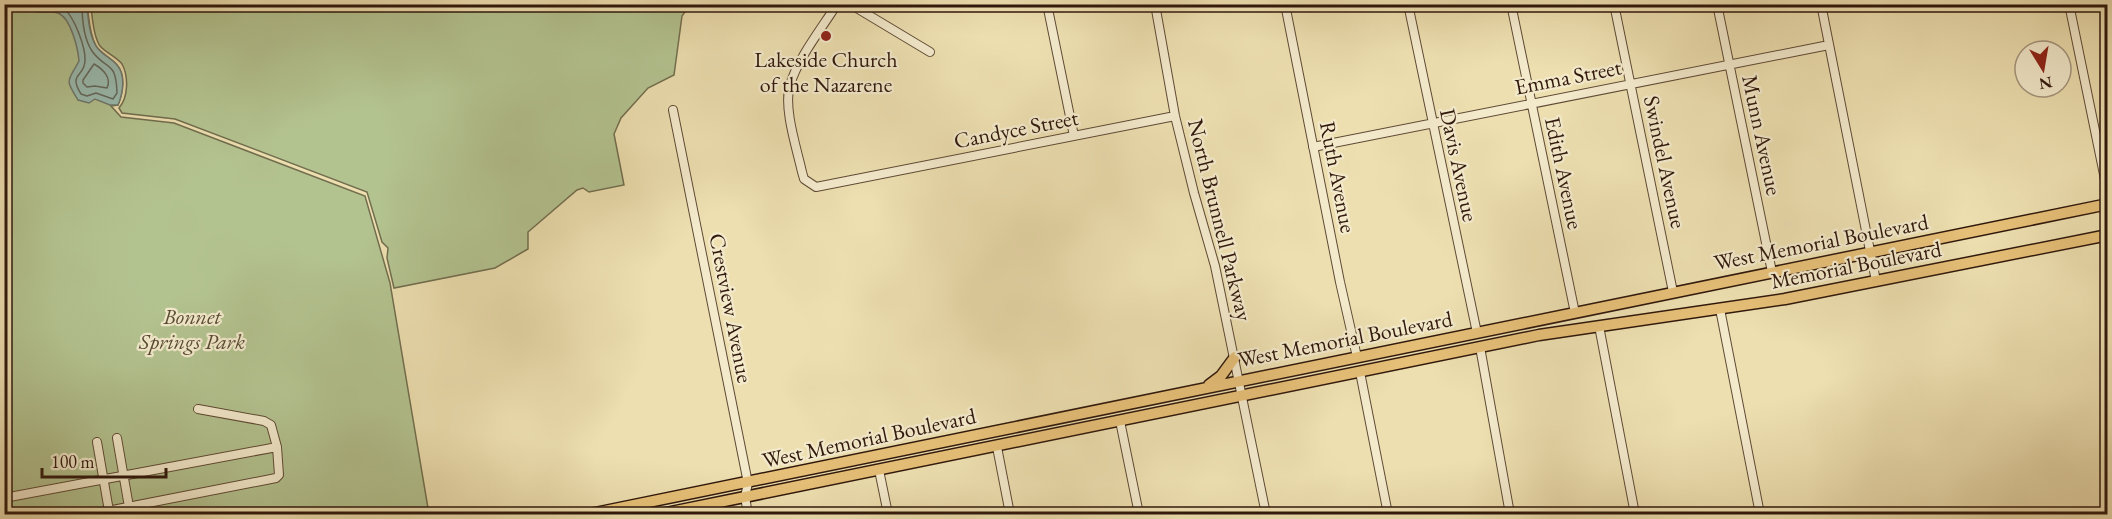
<svg xmlns="http://www.w3.org/2000/svg" width="2112" height="519" viewBox="0 0 2112 519" font-family="'EB Garamond',serif">
<rect width="100%" height="100%" fill="#eddfb0"/>
<filter id="stains"><feTurbulence type="fractalNoise" baseFrequency=".00333" numOctaves="4"/><feColorMatrix values="0 0 0 0 .2 0 0 0 0 .09 0 0 0 0 .02 0 0 0 .5 -.17"/></filter>
<radialGradient id="worn" r=".72"><stop offset=".6" stop-color="#630" stop-opacity="0"/><stop offset="1" stop-color="#630" stop-opacity=".3"/></radialGradient>
<path fill="#b3c390" stroke="#726e4e" stroke-width="1.5" d="M4,5H87C89,17 89,34 96,46C101,54 111,58 117,65C126,75 123,93 118,105L111,106L121,117L174,123L365,196L390,283L429,514H5Z
M91,5V4L690,5L682,16L674,75L648,88L621,118L614,134L624,185L589,192L583,188L577,190L528,232V249L495,268L394,288L387,258L388,248L382,242L367,192L175,119L122,113L119,108C128,98 129,77 122,64C117,57 106,53 100,46C93,36 92,16 91,5Z"/>
<path fill="#9abcb1" stroke="#707a6f" stroke-width="1.5" d="M16,5H87C88,17 89,34 96,46C101,54 111,58 117,65C126,75 123,93 118,105H110L95,99L89,103L78,100C64,78 68,82 79,61C78,49 71,18 58,13C52,11 45,13 39,12C32,11 23,7 16,5Z"/>
<g fill="none" stroke-linecap="round" stroke-linejoin="round">
<path stroke="#656a5e" stroke-width="1.5" d="M36,4C44,7 56,4 64,9C74,16 86,48 85,61C84,78 68,73 81,94L87,96L96,93L113,99L117,93C116,59 106,71 92,51C84,39 82,18 82,4
M94,64C103,69 112,78 107,88L95,86L87,87L83,83V80Z"/>
<defs>
<path id="minor" d="M837,4C822,28 798,58 790,85C783,108 797,149 802,172L804,179L816,187L1175,116
M850,4L930,52
M1047,4L1074,136
M1155,4L1175,116L1194,193L1215,266L1266,514
M1285,4L1340,282L1357,357
M1408,4L1477,333
M1511,4L1575,313
M1614,4L1673,292
M1717,4L1772,272
M1821,4L1876,281
M2069,4L2108,194
M673,110L748,483L745,497L748,514
M1313,147L1829,45
M1720,309L1760,514
M1599,326L1635,514
M1480,347L1510,514
M1360,372L1388,514
M1120,421L1139,514
M117,438L129,507
M97,442L109,511
M997,447L1010,514
M879,470L888,514
M4,498L277,447
M92,514L276,478L279,475L277,447L271,425L264,421L198,409"/>
<path id="major" d="M1209,385L1221,376L1235,357
M590,514L2108,204
M661,514L1539,335L1785,299L2108,235"/>
</defs>
<use href="#minor" stroke="#5f4a35" stroke-width="10"/>
<use href="#major" stroke="#30180c" stroke-width="13"/>
<use href="#minor" stroke="#f3eacc" stroke-width="8"/>
<use href="#major" stroke="#e6c078" stroke-width="10"/>
</g>
<circle fill="#8f2418" stroke="#f3eacc" stroke-width="2" cx="826" cy="36" r="6"/>
<g text-anchor="middle" dominant-baseline="central" stroke-width="4.5" stroke-linejoin="round" paint-order="stroke">
<g font-size="22" fill="#30180c" stroke="#f3eacc">
<text x="826" y="59">Lakeside Church<tspan x="826" dy="25">of the Nazarene</tspan></text>
</g>
<g font-size="22" fill="#30180c" stroke="#f3eacc">
<text transform="translate(1568 77) rotate(-11)">Emma Street</text>
<text transform="translate(1016 129) rotate(-11)">Candyce Street</text>
<text transform="translate(1762 135) rotate(78)">Munn Avenue</text>
<text transform="translate(1665 162) rotate(78)">Swindel Avenue</text>
<text transform="translate(1459 165) rotate(78)">Davis Avenue</text>
<text transform="translate(1564 173) rotate(78)">Edith Avenue</text>
<text transform="translate(1338 177) rotate(79)">Ruth Avenue</text>
<text transform="translate(1220 220) rotate(76)">North Brunnell Parkway</text>
<text transform="translate(1821 242) rotate(-11)">West Memorial Boulevard</text>
<text transform="translate(1856 265) rotate(-11)">Memorial Boulevard</text>
<text transform="translate(731 308) rotate(79)">Crestview Avenue</text>
<text transform="translate(1345 339) rotate(-11)">West Memorial Boulevard</text>
<text transform="translate(869 438) rotate(-12)">West Memorial Boulevard</text>
</g>
<g font-size="22" font-style="italic" fill="#574b34" stroke="#f3eacc">
<text x="192" y="316">Bonnet<tspan x="192" dy="25">Springs Park</tspan></text>
</g>
</g>
<rect width="2112" height="519" fill="none" stroke="#eddfb0" stroke-width="24"/>
<rect x="6" y="6" width="2100" height="507" fill="none" stroke="#30180c" stroke-width="3"/>
<rect x="12" y="12" width="2088" height="495" fill="none" stroke="#30180c" stroke-width="1.5"/>
<g transform="translate(2043 69) rotate(169)"><circle r="28" fill="#f3eacc" stroke="#a5967f" stroke-width="1.5"/>
<path d="M0-4.5L10 22L0 15L-10 22Z" fill="#8f2418"/>
<text y="-9" font-size="16" font-weight="bold" text-anchor="middle" fill="#30180c">N</text>
</g>
<path d="M42 468v9h124v-9" fill="none" stroke="#30180c" stroke-width="3"/>
<text x="51" y="468" font-size="18" fill="#30180c" stroke="#f3eacc" stroke-width="4.5" paint-order="stroke">100 m</text>
<rect width="100%" height="100%" filter="url(#stains)"/>
<rect width="100%" height="100%" fill="url(#worn)"/>
</svg>
